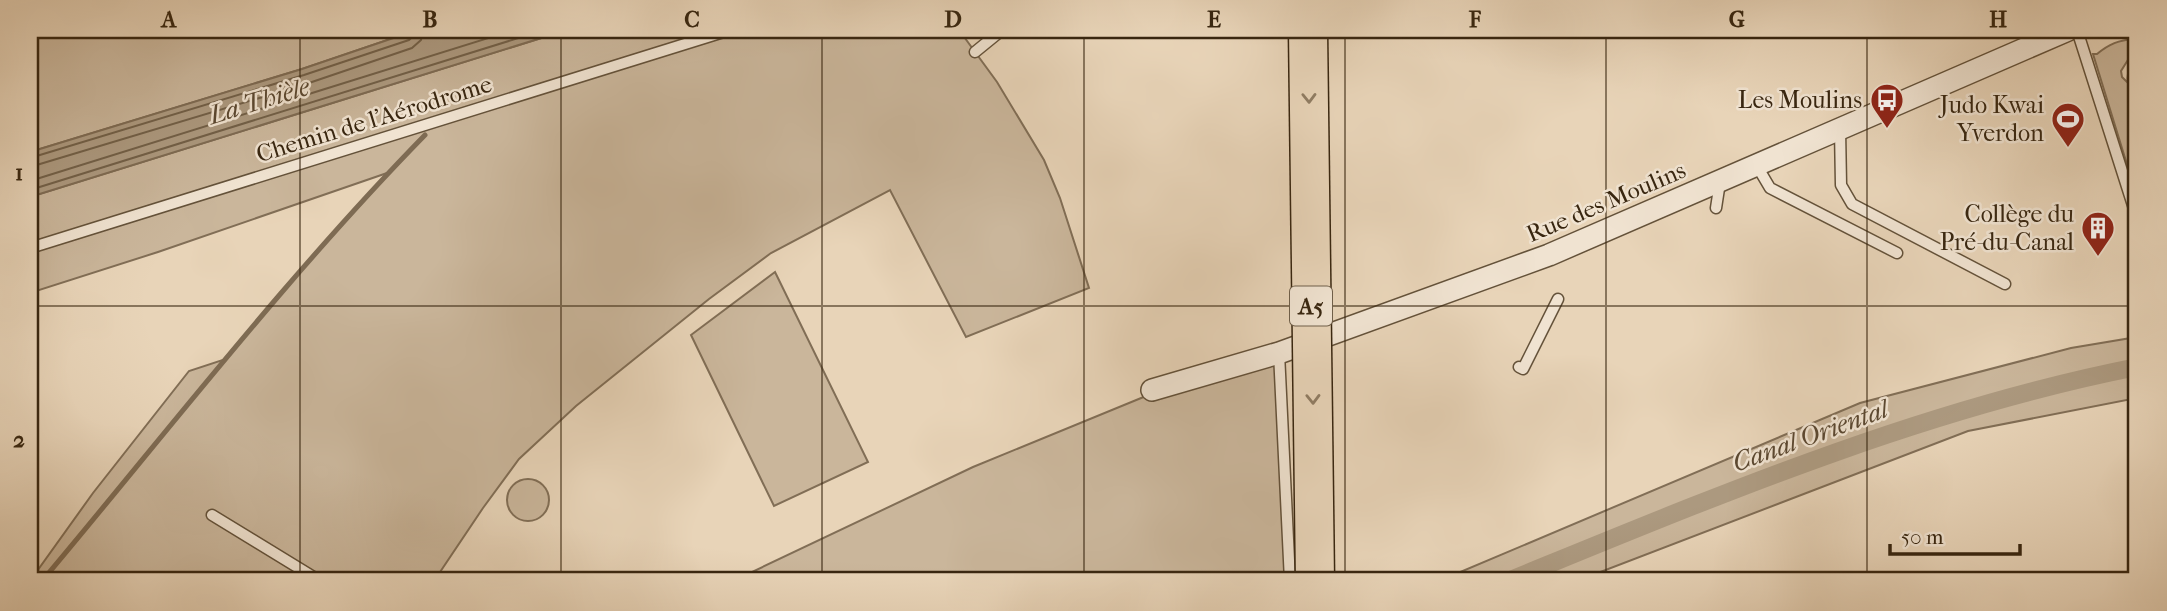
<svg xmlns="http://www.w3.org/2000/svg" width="2167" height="611" viewBox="0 0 2167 611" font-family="'IM FELL French Canon',serif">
<rect width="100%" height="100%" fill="#e8d4b8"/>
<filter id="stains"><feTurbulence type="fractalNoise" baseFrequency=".00286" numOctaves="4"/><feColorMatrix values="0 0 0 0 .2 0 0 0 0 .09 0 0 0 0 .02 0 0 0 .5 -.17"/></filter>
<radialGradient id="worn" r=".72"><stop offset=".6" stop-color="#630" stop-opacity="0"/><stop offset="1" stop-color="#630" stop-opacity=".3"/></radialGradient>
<path fill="#cab69b" stroke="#816e56" stroke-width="2" d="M30,30H417L302,69L30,152Z
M567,30H959L997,82L1044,160L1060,198L1089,288L966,337L890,190L771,253L709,299L576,406L519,459L483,508L434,581H30L93,493L189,371L226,359L278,296L390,172L158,252L30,293V197Z
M2134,39L2137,40V53L2131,55L2121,71L2122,77L2128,83C2126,73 2130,68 2137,60V197L2093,54H2097C2109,44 2119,40 2134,39Z
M775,272L868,462L774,506L691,335Z
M2137,337V398L1968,431L1577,581H1439L1860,403L2071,348Z
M1279,353L1290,581H733L973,467L1146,396Z
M507 500a21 21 0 1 1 42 0a21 21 0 1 1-42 0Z"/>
<path fill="#ac997f" stroke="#7e6b53" stroke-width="2" d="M417,30H567L30,197V152L302,69Z"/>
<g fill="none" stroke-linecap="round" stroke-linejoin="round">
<path stroke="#726048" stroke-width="2" d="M30,158L304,75L409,40L413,36L415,30
M30,167L306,84L412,48L421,40L423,30
M30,181L514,30
M30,190L544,30"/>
<path stroke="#7e6b53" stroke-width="5" d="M42,581C168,431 288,275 425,135"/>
<path stroke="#ac997f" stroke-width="18" d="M1508,581C1714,497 1919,410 2137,367"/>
<defs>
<path id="service" d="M2077,30L2137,218
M975,52L1002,30
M1840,129L1841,185L1852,204L2005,284
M1757,166L1770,188L1897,253
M1716,208L1720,182
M30,248L730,30
M2136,306L2137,303
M1279,353L1290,581
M1519,367L1523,369L1558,299
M212,515L320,581"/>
<path id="minor" d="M1152,390L1279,353L1549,255L2068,30"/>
</defs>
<use href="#service" stroke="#64523a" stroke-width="13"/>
<use href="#minor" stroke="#64523a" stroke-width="24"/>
<use href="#service" stroke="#f0e3d1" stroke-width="10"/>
<use href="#minor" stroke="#f0e3d1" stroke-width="21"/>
<defs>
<path id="motorway-bridge" d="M1308,30L1315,581"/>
</defs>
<use href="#motorway-bridge" stroke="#382610" stroke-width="41" stroke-linecap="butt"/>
<use href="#motorway-bridge" stroke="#e8d4b8" stroke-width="38"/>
</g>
<defs><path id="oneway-chevron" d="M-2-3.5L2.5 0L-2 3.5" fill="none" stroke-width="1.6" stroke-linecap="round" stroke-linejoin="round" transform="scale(1.75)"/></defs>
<g stroke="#907d64">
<use href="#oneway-chevron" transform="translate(1309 98) rotate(89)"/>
<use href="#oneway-chevron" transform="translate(1313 399) rotate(89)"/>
</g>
<path fill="none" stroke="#382610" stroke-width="2" stroke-opacity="0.55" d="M300,30V581M561,30V581M822,30V581M1084,30V581M1345,30V581M1606,30V581M1867,30V581M30,306H2137"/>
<defs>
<symbol id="bus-pin" viewBox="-11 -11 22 30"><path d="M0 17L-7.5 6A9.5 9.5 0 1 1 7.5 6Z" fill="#8f2418" stroke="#f0e3d1"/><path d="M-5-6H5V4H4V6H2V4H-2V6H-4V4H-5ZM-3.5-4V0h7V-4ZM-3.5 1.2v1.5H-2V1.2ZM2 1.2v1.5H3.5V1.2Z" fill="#fff"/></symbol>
<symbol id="stadium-pin" viewBox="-11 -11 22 30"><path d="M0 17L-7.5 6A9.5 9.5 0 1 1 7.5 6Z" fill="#8f2418" stroke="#f0e3d1"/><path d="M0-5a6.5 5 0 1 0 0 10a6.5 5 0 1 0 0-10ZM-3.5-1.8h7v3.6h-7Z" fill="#fff"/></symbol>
<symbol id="building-pin" viewBox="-11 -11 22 30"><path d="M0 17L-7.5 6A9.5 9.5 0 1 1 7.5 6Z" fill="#8f2418" stroke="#f0e3d1"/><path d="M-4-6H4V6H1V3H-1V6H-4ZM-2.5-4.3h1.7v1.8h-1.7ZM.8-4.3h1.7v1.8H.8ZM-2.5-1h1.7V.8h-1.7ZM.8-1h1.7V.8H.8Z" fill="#fff"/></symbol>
</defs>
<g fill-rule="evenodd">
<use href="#bus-pin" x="1868" y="81" width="38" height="52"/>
<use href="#stadium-pin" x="2049" y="100" width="38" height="52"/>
<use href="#building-pin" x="2079" y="209" width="38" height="52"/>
</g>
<g text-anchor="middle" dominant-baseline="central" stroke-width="5" stroke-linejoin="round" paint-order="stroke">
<rect fill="#f0e3d1" stroke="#6f5f4a" stroke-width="2" x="1290" y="286.5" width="42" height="39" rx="5"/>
<g font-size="23" font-weight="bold" fill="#382610">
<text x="1311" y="306">A5</text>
</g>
<g font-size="24" fill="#382610" stroke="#f0e3d1" text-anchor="end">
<text x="1862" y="100">Les Moulins</text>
<text x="2044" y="105">Judo Kwai<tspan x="2044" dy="28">Yverdon</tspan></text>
<text x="2074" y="214">Collège du<tspan x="2074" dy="28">Pré-du-Canal</tspan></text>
</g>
<g font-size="24" fill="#382610" stroke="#f0e3d1">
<text transform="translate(374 119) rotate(-17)">Chemin de l'Aérodrome</text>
<text transform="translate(1606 202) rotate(-23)">Rue des Moulins</text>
</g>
<g font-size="26" font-style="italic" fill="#5b4831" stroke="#f0e3d1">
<text transform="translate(259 101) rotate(-17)">La Thièle</text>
<text transform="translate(1810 436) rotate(-20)">Canal Oriental</text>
</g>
</g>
<rect width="2167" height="611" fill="none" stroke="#e8d4b8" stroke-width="77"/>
<path d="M1890 544v10h130v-10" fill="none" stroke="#382610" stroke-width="3.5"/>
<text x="1901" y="544" font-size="21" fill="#382610" stroke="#f0e3d1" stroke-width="5" paint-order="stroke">50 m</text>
<rect x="38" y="38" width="2090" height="534" fill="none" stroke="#382610" stroke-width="2.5"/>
<g font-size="23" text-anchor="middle" font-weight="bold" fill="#382610">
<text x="169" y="27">A</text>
<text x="430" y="27">B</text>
<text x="692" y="27">C</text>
<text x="953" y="27">D</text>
<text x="1214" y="27">E</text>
<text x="1475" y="27">F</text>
<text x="1737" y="27">G</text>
<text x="1998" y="27">H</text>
<text x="19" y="180">1</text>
<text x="19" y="447">2</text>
</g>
<rect width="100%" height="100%" filter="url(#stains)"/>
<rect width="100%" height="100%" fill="url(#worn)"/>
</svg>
